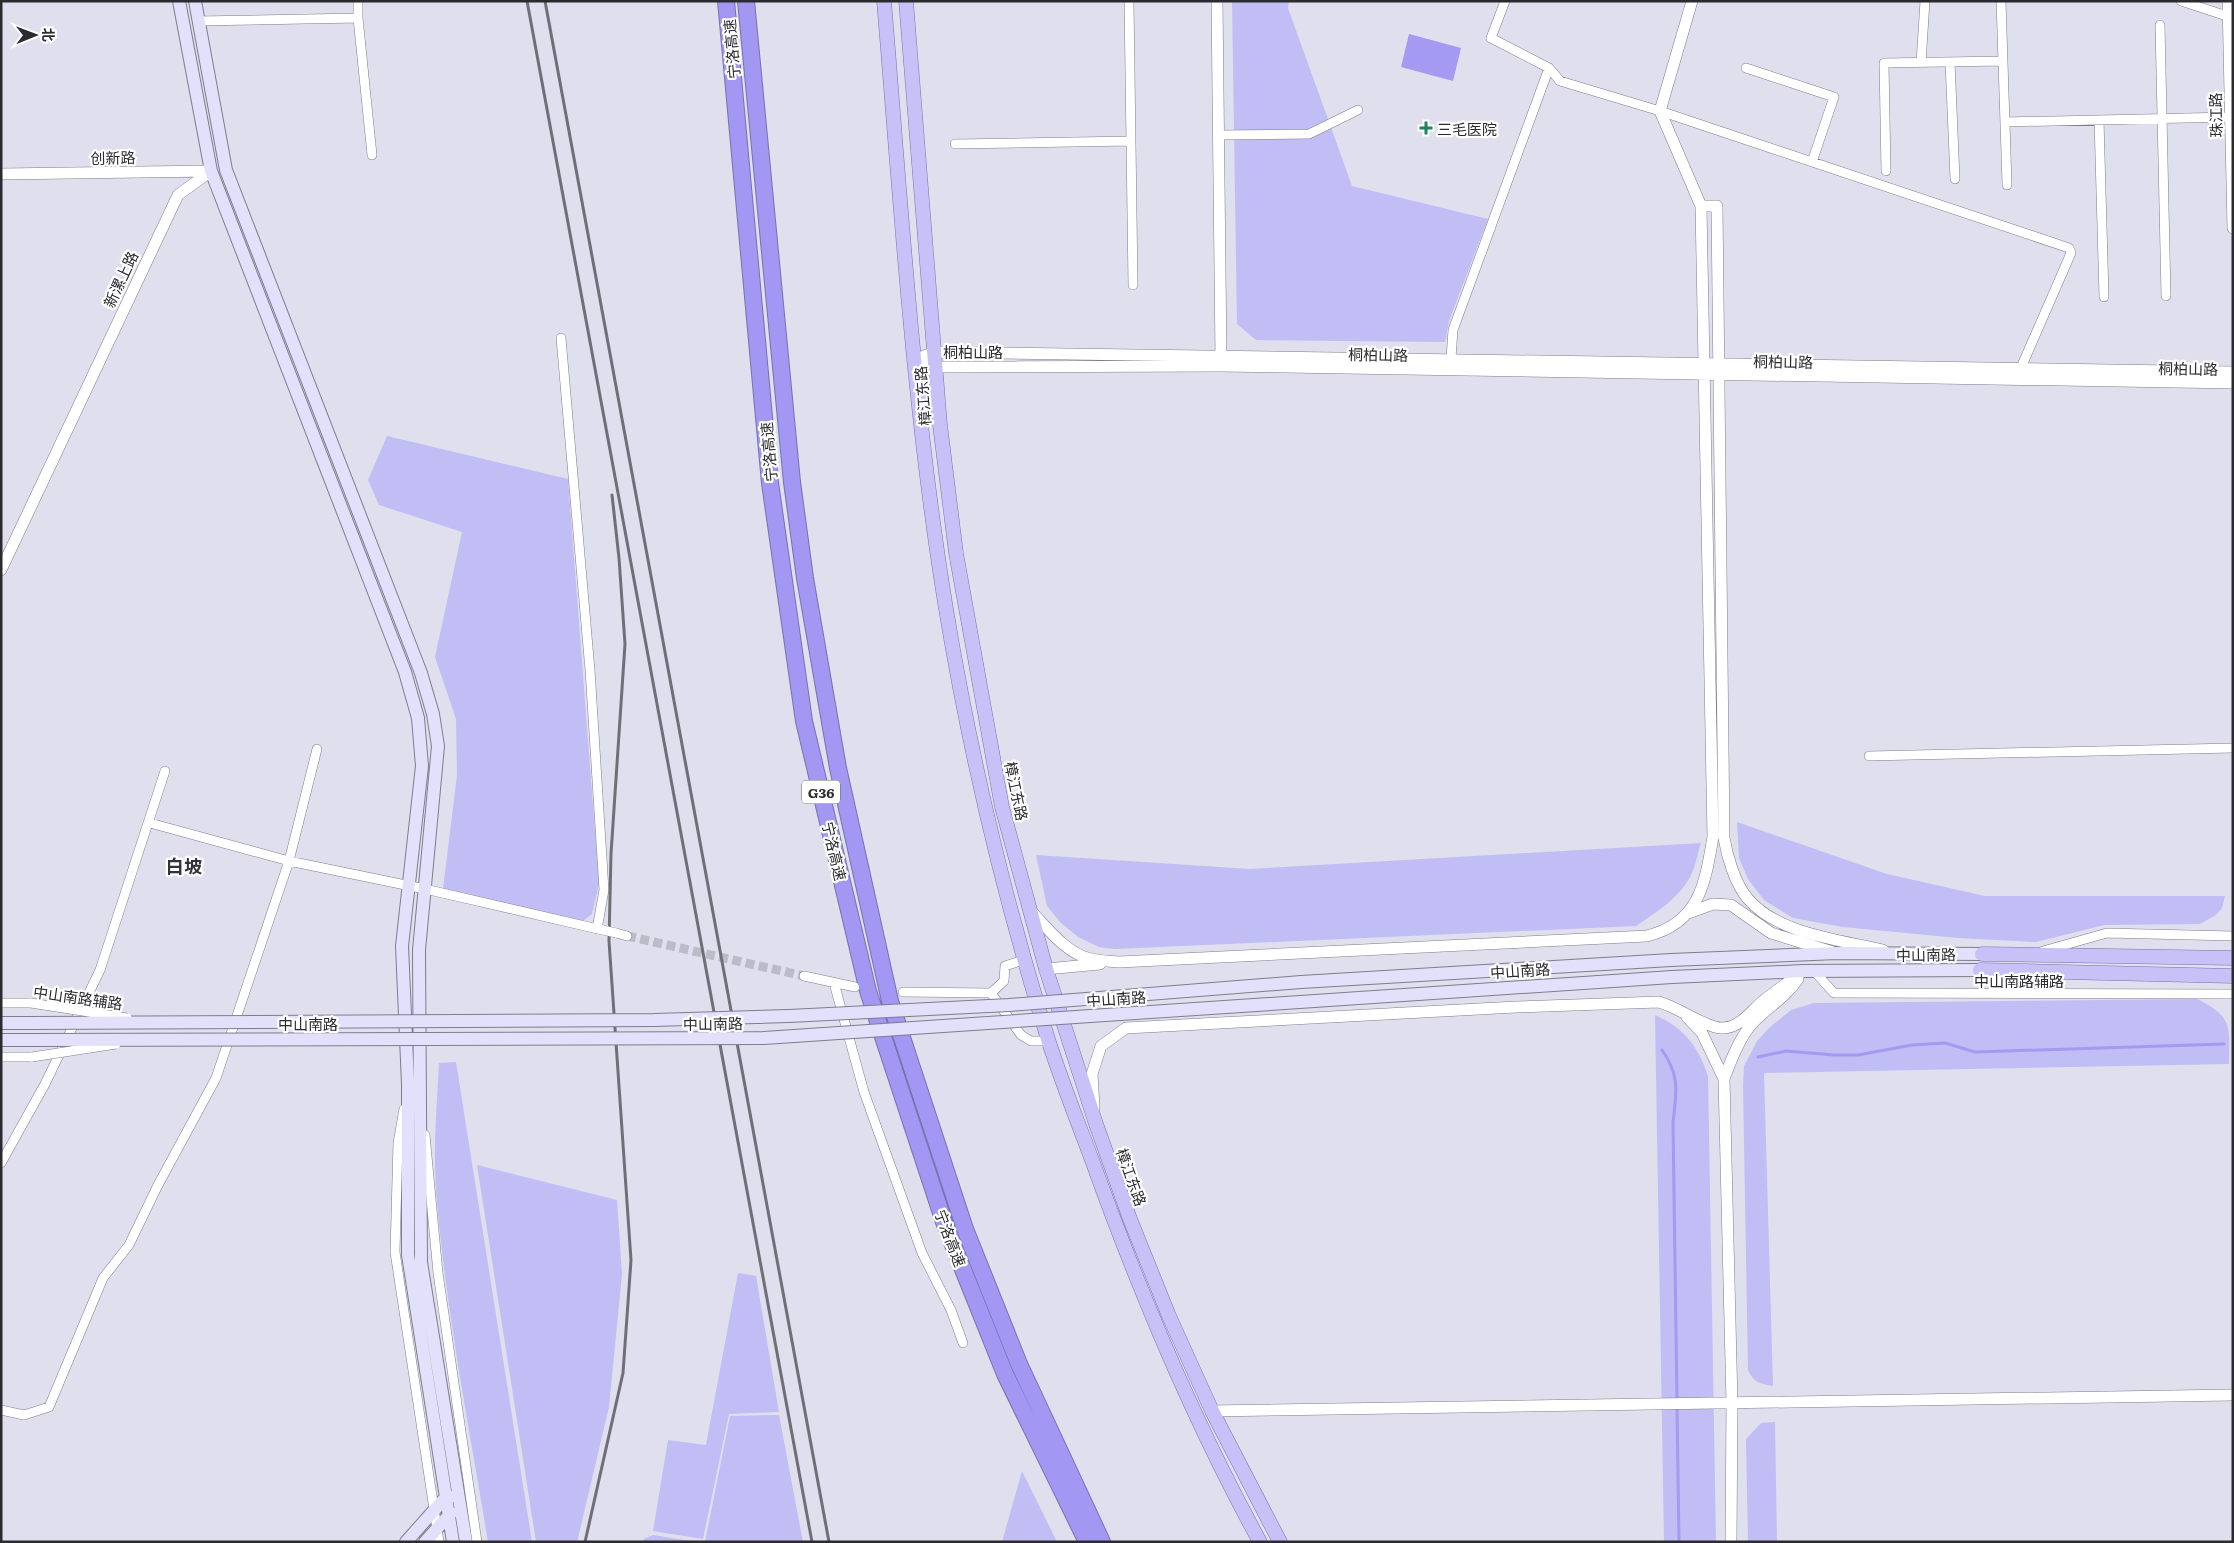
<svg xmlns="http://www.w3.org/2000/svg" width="2234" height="1543" viewBox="0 0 2234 1543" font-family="Literata,'Noto Sans SC',serif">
<rect width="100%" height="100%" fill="#e0dfee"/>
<path fill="#c1bdf5" d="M1232,1H1289L1288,8L1352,186L1488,219L1449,321L1445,342L1256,340L1237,324Z
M387,436L568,479L599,884L592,914L583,921L443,889L457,775L456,719L435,657L462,532L379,505L368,480Z
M1737,822L1887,874L1985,896H2225L2222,908L2216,915L2200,924L2104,925L2036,942L1958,938L1843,927L1793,918L1764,900L1748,879L1739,858Z
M1701,843C1698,852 1696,864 1692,873C1681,897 1658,911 1636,926L1115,949L1099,947L1078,937L1060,922L1047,906L1036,855L1250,869Z
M2197,999C2234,1017 2229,1027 2229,1064L1764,1073L1773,1386C1760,1384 1753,1382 1748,1370L1743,1085L1744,1066L1757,1041L1769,1028L1791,1010L1814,1003Z
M1655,1015C1684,1028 1698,1046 1708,1076L1716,1542H1664Z
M456,1062L532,1542H488C469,1425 445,1307 436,1189C433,1147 437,1105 439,1063Z
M477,1165L617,1200L622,1274L609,1407L577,1542H536Z
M738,1273L756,1276L779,1412L729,1414L703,1539L653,1531L668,1440L706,1445Z
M779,1415L803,1542H705L730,1416Z
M1775,1422L1777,1542H1748L1746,1439L1761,1423Z
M1022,1471L1057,1542H1002Z
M653,1535L697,1542H643L644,1539Z"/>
<path fill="#a49af1" d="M1409,34L1461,48L1453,81L1401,67Z"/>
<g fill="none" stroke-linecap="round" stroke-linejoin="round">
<path stroke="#a49af1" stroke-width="3" d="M1662,1050C1681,1077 1676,1093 1673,1123L1677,1401
M1758,1057L1786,1051L1834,1055H1858L1912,1045L1945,1043L1975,1052L2224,1044
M1677,1407L1679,1542"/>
<path stroke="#bcbbc8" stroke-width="9" stroke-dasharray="9 4.5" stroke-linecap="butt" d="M627,936L804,976"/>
<defs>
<path id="minor" d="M358,1V18L372,155
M1129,1L1133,285
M1505,1L1491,38L1549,68L1560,81L1660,111L2069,248L2071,253L2020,370
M2001,1L2007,185
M2181,1L2233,18
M198,21L358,18
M2160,25L2166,296
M1950,62L1955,179
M1921,63L1925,1
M1746,68L1834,97L1812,162
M2099,120L2104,297
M2005,122L2230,117
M1218,135L1309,134L1358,110
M955,144L1131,141
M1886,171L1884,63L2003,61
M561,338L590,670L604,890L597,929
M1451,358L1453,330L1549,68
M1869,756L2233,748
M150,823L289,861L425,889L602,930
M616,933L627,936
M2043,951L2107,933L2233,936
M1026,959L1005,966L1004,981L991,993L1021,1035L1031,1041H1049
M1814,971L1834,993L2233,994
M804,976L855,987
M834,983L864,1092L922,1253L951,1310L963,1343
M903,992L991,993
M1,1003H31
M1,1057H32
M404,1109L398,1143L395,1252L439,1542
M425,1135L438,1273L477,1542
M1,1163L45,1084L100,970L165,771
M1,1410L24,1415L49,1407L103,1278L129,1245L158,1185L216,1078L289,861L317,749"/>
<path id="tertiary" d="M1217,1L1221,359
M2228,1L2233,228
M1,174L211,171
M1701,206H1717L1724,838C1727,856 1735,884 1748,899C1778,934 1840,940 1883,950
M914,360L934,352C1367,355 1800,368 2233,372
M914,360L936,367L1221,366L2233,383
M1,570L178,195L211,171
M1032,912C1048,929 1067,954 1091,959C1100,961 1110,961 1119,962L1647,936C1700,923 1705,883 1713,837L1701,206L1660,111L1692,1
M1688,913L1713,904L1731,905L1771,933L1833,952
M1046,969L1100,964
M1687,1017L1702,1033L1724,1079C1731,1060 1738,1042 1750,1026C1765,1008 1784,1000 1798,979
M1724,1079L1732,1403L1731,1542
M1094,1107L1092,1074L1101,1046L1126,1028L1516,1007L1659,1002C1679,1008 1695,1021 1715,1027C1736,1033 1749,1013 1763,1001C1776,991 1790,981 1803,971
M1212,1411L2233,1395"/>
<path id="secondary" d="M179,1L211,171L405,672L418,718L422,766L402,946L408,1084V1255L453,1542
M195,1L226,170L421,673L433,714L438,746L419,950L421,1262L466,1542
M1671,960L1837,953L1982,954
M1672,977L1803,971L1980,970
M1,1023H28
M1,1040H29
M406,1542L446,1497H450
M425,1542L451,1513"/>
<path id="primary" d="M884,1C901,204 913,408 946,609C970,754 1004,898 1048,1039C1061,1080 1077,1120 1092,1160C1139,1291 1193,1420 1260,1542
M906,1L940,425L956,553L1002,807L1046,969L1096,1124L1130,1219L1169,1316L1212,1411L1280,1542
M1982,954L2233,958
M1980,970L2233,976"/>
<path id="motorway" d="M726,1L770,483L804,721L868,991L944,1222L1005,1374L1087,1542
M746,1L792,482L805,578L838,768L890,1001L965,1229L1019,1364L1102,1542"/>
</defs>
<use href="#minor" stroke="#7e7d8b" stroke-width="10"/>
<use href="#tertiary" stroke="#7e7d8b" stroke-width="12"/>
<use href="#secondary" stroke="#7e7d8b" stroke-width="14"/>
<use href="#primary" stroke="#7871ae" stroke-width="15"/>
<use href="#motorway" stroke="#7871ae" stroke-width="18"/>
<use href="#minor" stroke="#fff" stroke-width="9"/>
<use href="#tertiary" stroke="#fff" stroke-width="11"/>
<use href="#secondary" stroke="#e3e0fb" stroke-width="12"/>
<use href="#primary" stroke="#c7c1f8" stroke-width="14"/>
<use href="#motorway" stroke="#a297f3" stroke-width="16"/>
<path stroke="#6f6f77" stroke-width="3" d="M527,1L812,1542
M545,1L829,1542
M585,1542L623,1373L631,1260L609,941L611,854L625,644L619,558L612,495"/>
<defs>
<path id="minor-bridge" d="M603,930L616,933
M31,1003L127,1018
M32,1057L116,1044"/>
<path id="secondary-bridge" d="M28,1023L654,1020L789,1016L1009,1005L1301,982L1671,960
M29,1040L764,1038L1672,977"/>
</defs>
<use href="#minor-bridge" stroke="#7e7d8b" stroke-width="10" stroke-linecap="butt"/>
<use href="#secondary-bridge" stroke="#7e7d8b" stroke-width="14" stroke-linecap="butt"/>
<use href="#minor-bridge" stroke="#fff" stroke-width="9"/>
<use href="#secondary-bridge" stroke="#e3e0fb" stroke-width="12"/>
</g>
<path fill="#1c845f" stroke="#fff" stroke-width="2" d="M1423.5 120.5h5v5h5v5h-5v5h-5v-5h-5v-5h5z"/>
<g text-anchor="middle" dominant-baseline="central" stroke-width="4.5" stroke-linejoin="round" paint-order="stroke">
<rect fill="#fff" stroke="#6a6a6d" stroke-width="1" x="802" y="780.5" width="38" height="23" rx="4"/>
<g font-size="14" font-weight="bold" fill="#2a2a2f">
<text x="821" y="792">G36</text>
</g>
<g font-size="15" fill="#2a2a2f" stroke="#fff">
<text transform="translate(731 49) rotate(-95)">宁洛高速</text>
<text transform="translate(2215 115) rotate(-91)">珠江路</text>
<text transform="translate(113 157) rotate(-1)">创新路</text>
<text transform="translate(120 279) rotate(-65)">新漯上路</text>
<text x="973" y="351">桐柏山路</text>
<text transform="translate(1378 354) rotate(1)">桐柏山路</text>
<text transform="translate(1783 361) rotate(1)">桐柏山路</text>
<text transform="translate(2188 368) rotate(1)">桐柏山路</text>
<text transform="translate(922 396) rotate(-95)">樟江东路</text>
<text transform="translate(768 452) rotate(-95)">宁洛高速</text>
<text transform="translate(1017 791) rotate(78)">樟江东路</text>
<text transform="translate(835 851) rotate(77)">宁洛高速</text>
<text transform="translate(1926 954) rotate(-1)">中山南路</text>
<text transform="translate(1520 970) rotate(-4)">中山南路</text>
<text x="2019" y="980">中山南路辅路</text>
<text transform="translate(78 997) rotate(8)">中山南路辅路</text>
<text transform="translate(1116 998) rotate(-4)">中山南路</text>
<text x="308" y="1023">中山南路</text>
<text transform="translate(713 1023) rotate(-1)">中山南路</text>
<text transform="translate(1132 1177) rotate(70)">樟江东路</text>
<text transform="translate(951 1238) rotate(69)">宁洛高速</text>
</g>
<g font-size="15" fill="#2a2a2f" stroke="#fff" text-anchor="start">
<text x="1437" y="128">三毛医院</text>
</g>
<g font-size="18" font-weight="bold" fill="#32313c" stroke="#fff">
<text x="184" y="865">白坡</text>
</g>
</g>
<rect width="2234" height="1543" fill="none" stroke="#2a2a2f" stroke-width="5"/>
<g transform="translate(35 35) rotate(89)" stroke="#ffffff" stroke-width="4" paint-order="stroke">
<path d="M0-4L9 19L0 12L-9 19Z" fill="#2a2a2f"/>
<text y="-8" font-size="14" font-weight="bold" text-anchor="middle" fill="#2a2a2f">北</text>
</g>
</svg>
